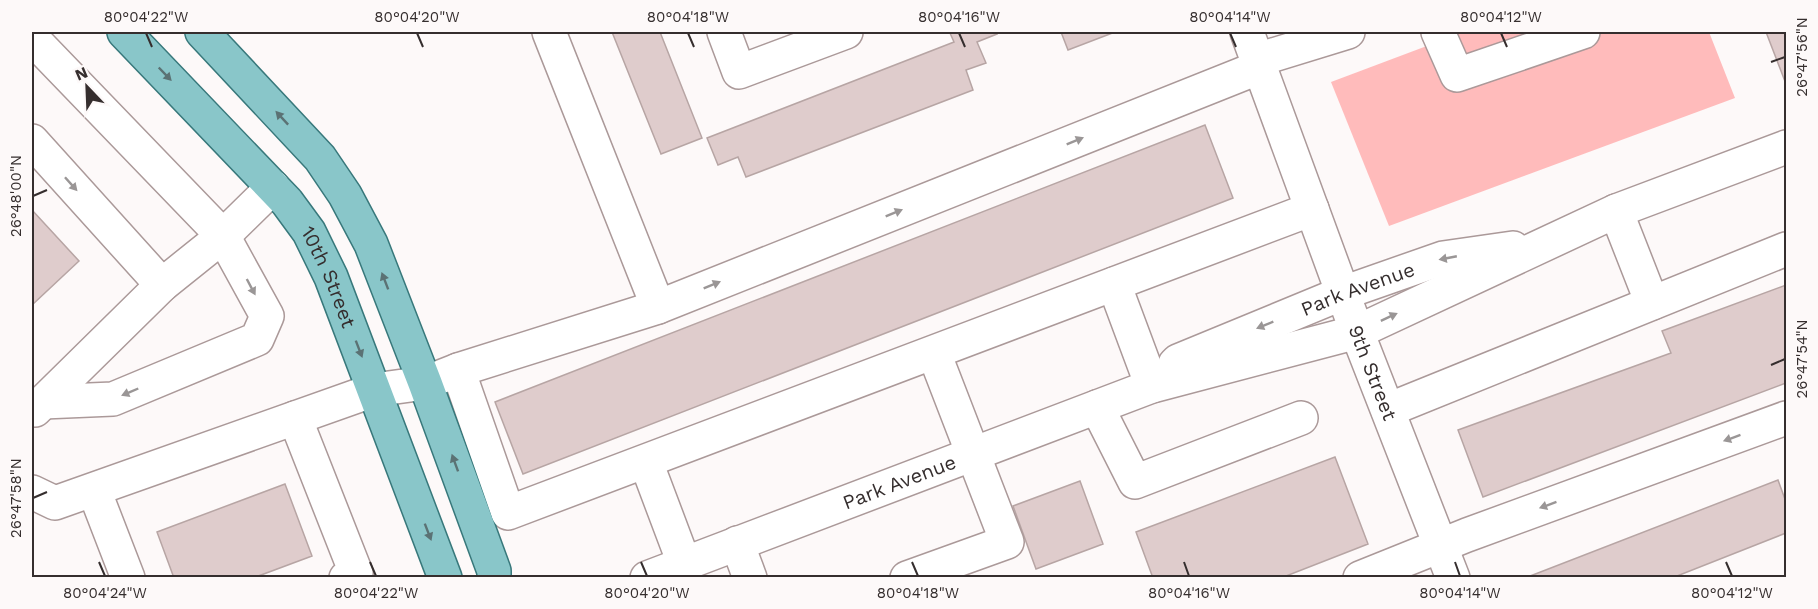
<svg xmlns="http://www.w3.org/2000/svg" width="1818" height="609" viewBox="0 0 1818 609" font-family="'Work Sans',sans-serif">
<rect width="100%" height="100%" fill="#fdf9f9"/>
<path fill="#fbb" d="M1464,32H1709L1735,98L1389,226L1331,82Z"/>
<path fill="#dfcccc" stroke="#b7a5a4" stroke-width="1.5" d="M612,32H660L702,138L661,154Z
M954,32H996L997,34L977,42L986,63L966,70L973,90L746,177L738,157L718,165L707,138L954,42L950,33Z
M1061,32H1115L1068,50Z
M1766,32H1786V84Z
M1205,125L1233,198L523,474L495,402Z
M32,210L79,261L32,305Z
M1786,285V383L1483,497L1458,430L1671,353L1662,331Z
M1335,457L1368,544L1281,578H1153L1136,532Z
M1778,480L1786,502V533L1672,578H1525Z
M1080,481L1103,544L1036,569L1013,506Z
M285,484L312,556L253,578H174L157,532Z"/>
<g fill="none" stroke-linecap="round" stroke-linejoin="round">
<defs>
<g id="minor">
<path d="M549,32L658,307"/>
<path d="M724,32L739,72L846,32"/>
<path id="s1" d="M1247,32L1357,332L1453,578"/>
<path d="M1438,32L1457,75L1583,32"/>
<path d="M32,38L223,236L267,316L257,339L113,399L43,402"/>
<path d="M1257,60L1348,32"/>
<path d="M32,141L162,285"/>
<path d="M1616,211L1652,303"/>
<path d="M1114,284L1152,386"/>
<path id="s2" d="M1175,364L1178,361L1343,293L1443,258L1513,248"/>
<path d="M458,370L508,513L1312,209"/>
<path d="M1097,407L1135,482L1301,418"/>
<path d="M35,410L162,285L223,236L273,187"/>
<path d="M1388,410L1786,249"/>
<path d="M295,418L356,573L346,578"/>
<path d="M646,462L684,563"/>
<path d="M94,490L128,578"/>
<path d="M32,492L55,503L374,390L425,383L458,370L658,307L1260,67"/>
<path d="M737,543L750,578"/>
<path id="s3" d="M647,578L1152,386L1357,332L1616,211L1786,147"/>
<path d="M907,578L1007,542L934,353"/>
<path d="M1360,578L1467,535L1786,418"/>
</g>
<g id="major">
<path id="s4" d="M124,32L287,202L309,232L331,277L445,578"/>
<path d="M202,32L320,158L345,195L371,244L425,383L494,571V578"/>
</g>
</defs>
<use href="#minor" stroke="#ab9999" stroke-width="36"/>
<use href="#major" stroke="#38787b" stroke-width="36"/>
<use href="#minor" stroke="#fff" stroke-width="33"/>
<use href="#major" stroke="#89c6c9" stroke-width="33"/>
</g>
<defs><path id="oneway-solid" d="M-6-.8H1V-3.2L6.5 0L1 3.2V.8H-6Z" transform="scale(1.5)"/></defs>
<g fill="#5b7274">
<use href="#oneway-solid" transform="translate(165 74) rotate(46)"/>
<use href="#oneway-solid" transform="translate(282 118) rotate(-133)"/>
<use href="#oneway-solid" transform="translate(385 281) rotate(-111)"/>
<use href="#oneway-solid" transform="translate(359 349) rotate(69)"/>
<use href="#oneway-solid" transform="translate(455 463) rotate(-110)"/>
<use href="#oneway-solid" transform="translate(428 532) rotate(69)"/>
</g>
<g fill="#9a9696">
<use href="#oneway-solid" transform="translate(1075 141) rotate(-22)"/>
<use href="#oneway-solid" transform="translate(71 184) rotate(48)"/>
<use href="#oneway-solid" transform="translate(894 213) rotate(-22)"/>
<use href="#oneway-solid" transform="translate(1448 258) rotate(169)"/>
<use href="#oneway-solid" transform="translate(712 285) rotate(-22)"/>
<use href="#oneway-solid" transform="translate(251 287) rotate(62)"/>
<use href="#oneway-solid" transform="translate(1389 317) rotate(-25)"/>
<use href="#oneway-solid" transform="translate(1265 325) rotate(158)"/>
<use href="#oneway-solid" transform="translate(130 392) rotate(157)"/>
<use href="#oneway-solid" transform="translate(1732 438) rotate(160)"/>
<use href="#oneway-solid" transform="translate(1548 505) rotate(160)"/>
</g>
<path fill="none" stroke="#352e2e" stroke-width="2" d="M146,33L152,47M417,33L423,47M688,33L694,47M959,33L965,47M1230,33L1236,47M1501,33L1507,47M1771,62L1785,57M33,196L47,190M1771,365L1785,359M33,498L47,492M99,562L105,576M370,562L376,576M641,562L647,576M912,562L918,576M1184,562L1189,576M1455,562L1460,576M1726,562L1732,576"/>
<g text-anchor="middle" dominant-baseline="central" stroke-width="5" stroke-linejoin="round" paint-order="stroke">
<g font-size="20" fill="#352e2e" stroke="#fdf9f9">
<text stroke="none"><textPath href="#s4" startOffset="322">10th Street</textPath></text>
<text stroke="none"><textPath href="#s2" startOffset="198">Park Avenue</textPath></text>
<text stroke="none"><textPath href="#s1" startOffset="363">9th Street</textPath></text>
<text stroke="none"><textPath href="#s3" startOffset="270">Park Avenue</textPath></text>
</g>
</g>
<rect width="1818" height="609" fill="none" stroke="#fdf9f9" stroke-width="66"/>
<g transform="translate(87 87) rotate(337)" stroke="#fdf9f9" stroke-width="4.5" paint-order="stroke">
<path d="M0-4.5L10 22L0 15L-10 22Z" fill="#352e2e"/>
<text y="-9" font-size="16" font-weight="bold" text-anchor="middle" fill="#352e2e">N</text>
</g>
<rect x="33" y="33" width="1752" height="543" fill="none" stroke="#352e2e" stroke-width="2"/>
<g font-size="15" text-anchor="middle" fill="#352e2e">
<text x="146" y="22">80°04'22"W</text>
<text x="417" y="22">80°04'20"W</text>
<text x="688" y="22">80°04'18"W</text>
<text x="959" y="22">80°04'16"W</text>
<text x="1230" y="22">80°04'14"W</text>
<text x="1501" y="22">80°04'12"W</text>
<text transform="translate(1802 57) rotate(-90)" y="5">26°47'56"N</text>
<text transform="translate(16 196) rotate(-90)" y="5">26°48'00"N</text>
<text transform="translate(1802 359) rotate(-90)" y="5">26°47'54"N</text>
<text transform="translate(16 498) rotate(-90)" y="5">26°47'58"N</text>
<text x="105" y="598">80°04'24"W</text>
<text x="376" y="598">80°04'22"W</text>
<text x="647" y="598">80°04'20"W</text>
<text x="918" y="598">80°04'18"W</text>
<text x="1189" y="598">80°04'16"W</text>
<text x="1460" y="598">80°04'14"W</text>
<text x="1732" y="598">80°04'12"W</text>
</g>
</svg>
